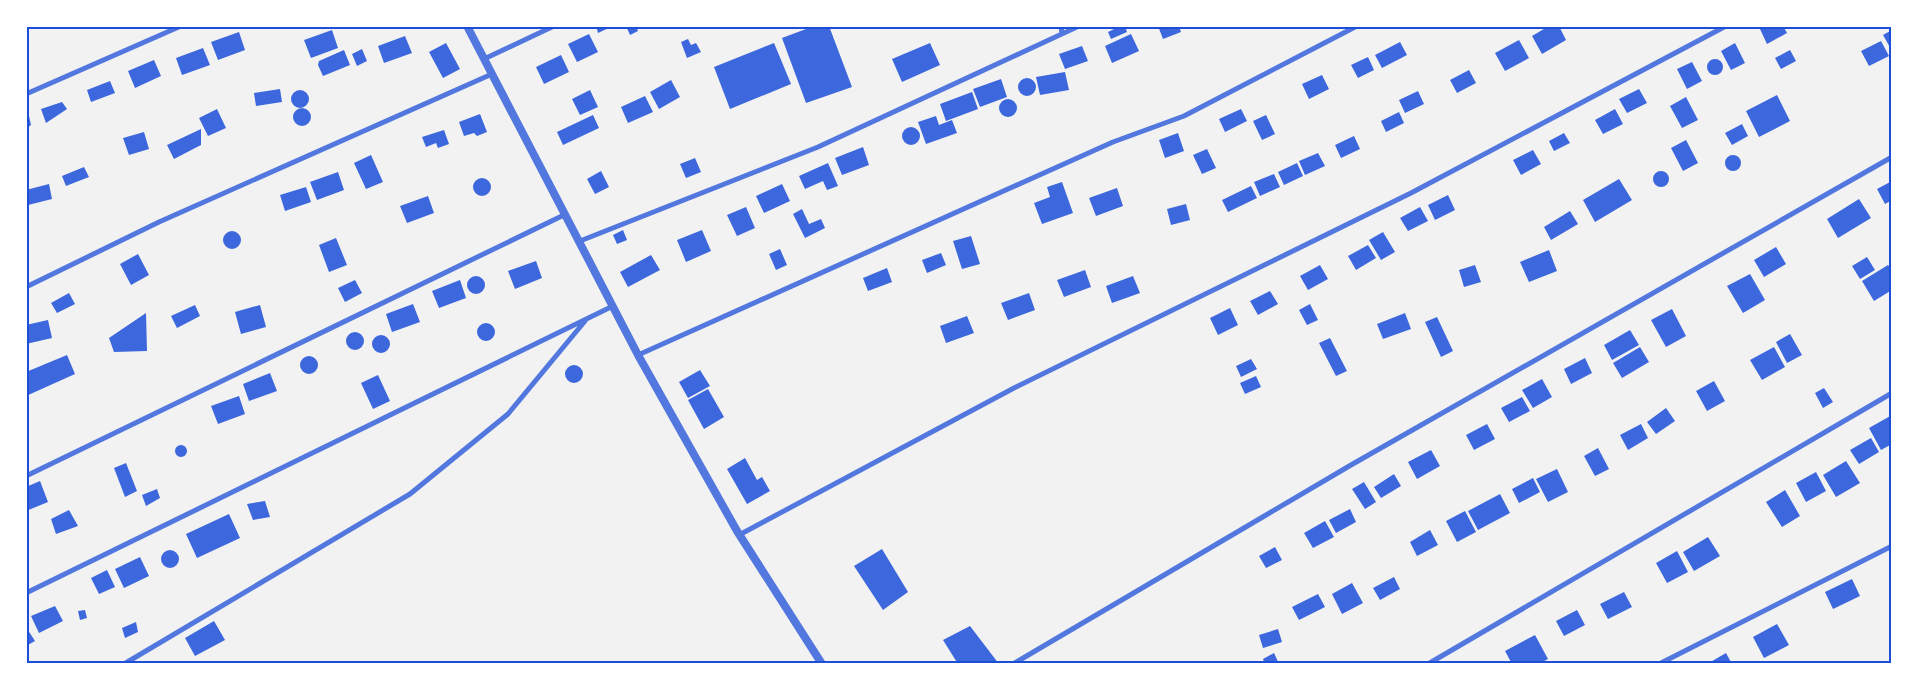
<svg xmlns="http://www.w3.org/2000/svg" width="1918" height="690" viewBox="0 0 1918 690" font-family="'Noto Sans',sans-serif">
<rect width="100%" height="100%" fill="#f2f2f2"/>
<path fill="#3d67dc" d="M596,26H613L598,33Z
M626,26H636L638,31L630,35Z
M814,26H829L852,87L806,103L782,38Z
M1120,26H1125L1127,32L1111,39L1108,32Z
M1158,26H1179L1181,32L1163,39Z
M1549,26H1559L1566,40L1542,54L1532,36Z
M1765,26H1783L1787,33L1767,44L1760,29Z
M332,30L338,48L311,58L304,40Z
M1892,30V51L1883,35Z
M239,32L245,50L218,60L211,42Z
M589,34L598,52L577,62L568,44Z
M1131,34L1139,51L1112,63L1105,46Z
M405,36L412,53L384,63L378,46Z
M688,39L691,45L696,43L701,52L687,58L681,42Z
M1519,40L1529,58L1505,71L1495,53Z
M1881,41L1889,56L1869,66L1861,51Z
M1400,42L1407,55L1382,68L1375,55Z
M446,43L460,69L443,78L429,52Z
M774,43L791,84L730,109L714,67Z
M930,43L940,65L902,82L892,59Z
M1735,43L1745,63L1731,70L1721,51Z
M1082,46L1088,61L1065,69L1059,54Z
M203,48L210,65L182,75L176,58Z
M362,49L367,61L357,66L352,54Z
M344,50L350,65L323,76L318,65L319,61Z
M1790,50L1796,61L1781,69L1775,58Z
M561,55L569,72L544,84L536,67Z
M1368,57L1374,70L1358,78L1351,65Z
M1707 67a8 8 0 1 1 16 0a8 8 0 1 1-16 0Z
M154,60L161,76L135,88L128,71Z
M1692,62L1702,81L1687,89L1677,69Z
M1469,70L1476,83L1457,93L1450,80Z
M1065,72L1069,90L1040,95L1036,77Z
M1322,75L1329,89L1309,99L1302,84Z
M1018 87a9 9 0 1 1 18 0a9 9 0 1 1-18 0Z
M1001,79L1007,97L980,107L973,89Z
M671,80L680,97L659,109L650,92Z
M110,81L115,93L91,102L87,90Z
M280,89L282,102L256,106L254,93Z
M1639,89L1647,103L1627,113L1619,99Z
M590,90L598,107L580,115L572,99Z
M291 99a9 9 0 1 1 18 0a9 9 0 1 1-18 0Z
M1418,91L1424,104L1405,113L1399,100Z
M972,92L978,109L946,121L940,104Z
M1777,95L1790,121L1759,137L1746,111Z
M645,96L653,112L628,123L621,107Z
M1686,97L1698,120L1682,128L1670,106Z
M999 108a9 9 0 1 1 18 0a9 9 0 1 1-18 0Z
M62,102L67,109L46,123L41,109Z
M293 117a9 9 0 1 1 18 0a9 9 0 1 1-18 0Z
M217,109L226,128L208,136L199,118Z
M1241,109L1247,121L1225,132L1219,119Z
M1615,109L1623,124L1603,134L1595,120Z
M1399,112L1404,123L1386,132L1381,121Z
M480,114L487,132L477,136L474,133L464,136L459,122Z
M593,115L599,128L563,145L557,132Z
M1266,115L1275,134L1262,140L1253,121Z
M29,116L31,125L26,129V117Z
M936,116L939,125L952,120L957,133L926,144L918,122Z
M1742,124L1748,136L1732,145L1725,133Z
M902 136a9 9 0 1 1 18 0a9 9 0 1 1-18 0Z
M201,129V145L174,159L167,145Z
M444,130L449,144L438,148L436,143L426,147L422,137Z
M144,132L149,149L129,155L123,138Z
M1178,133L1184,151L1165,158L1159,140Z
M1564,133L1570,143L1554,151L1549,141Z
M1354,136L1360,149L1341,158L1335,145Z
M1686,140L1698,163L1683,171L1671,148Z
M863,147L869,165L842,175L835,158Z
M1207,149L1216,168L1202,174L1193,155Z
M1533,150L1541,164L1521,175L1513,160Z
M1318,153L1325,166L1305,175L1299,161Z
M371,155L383,182L366,189L354,163Z
M1725 163a8 8 0 1 1 16 0a8 8 0 1 1-16 0Z
M695,158L701,172L686,178L680,164Z
M828,163L838,186L827,190L823,181L805,189L799,176Z
M1297,163L1303,176L1284,185L1278,172Z
M84,167L89,177L66,186L62,176Z
M601,171L609,187L595,194L587,179Z
M1653 179a8 8 0 1 1 16 0a8 8 0 1 1-16 0Z
M338,172L344,190L317,200L310,182Z
M1274,174L1280,187L1260,196L1254,182Z
M473 187a9 9 0 1 1 18 0a9 9 0 1 1-18 0Z
M1619,179L1632,200L1595,222L1583,200Z
M1892,181V200L1885,204L1877,189Z
M1062,182L1073,213L1042,224L1034,203L1050,197L1047,187Z
M49,184L52,199L28,205L26,190Z
M782,184L790,201L764,213L756,196Z
M1251,186L1257,198L1228,212L1222,200Z
M306,187L311,202L285,211L280,195Z
M1117,188L1123,206L1096,216L1089,198Z
M1448,195L1455,210L1435,220L1428,205Z
M428,196L434,213L407,223L400,206Z
M1859,199L1871,218L1838,238L1827,219Z
M1186,204L1190,220L1171,225L1167,209Z
M746,207L755,228L737,236L727,215Z
M1420,207L1428,221L1408,231L1400,218Z
M802,209L809,224L821,219L825,228L805,238L793,214Z
M1570,211L1578,224L1551,240L1544,227Z
M623,230L627,240L617,244L613,235Z
M702,230L711,251L686,262L677,240Z
M223 240a9 9 0 1 1 18 0a9 9 0 1 1-18 0Z
M1383,232L1395,252L1381,260L1369,240Z
M971,236L980,264L962,269L953,241Z
M336,238L347,265L329,272L319,245Z
M1368,245L1376,258L1356,270L1348,256Z
M1776,247L1786,264L1764,277L1754,260Z
M780,249L787,265L776,270L769,254Z
M1549,250L1557,271L1529,282L1520,262Z
M941,253L946,265L927,273L922,260Z
M138,254L149,275L131,285L120,264Z
M651,255L660,270L628,287L620,272Z
M1867,257L1875,270L1860,279L1852,266Z
M536,261L542,278L515,289L508,271Z
M1320,265L1328,279L1308,290L1300,276Z
M1475,265L1481,282L1464,287L1459,270Z
M1888,265L1892,270V290L1874,301L1862,281Z
M887,268L892,282L868,291L863,278Z
M1085,270L1091,287L1064,297L1057,280Z
M1750,274L1765,300L1743,313L1727,286Z
M1133,276L1140,293L1112,303L1106,286Z
M467 285a9 9 0 1 1 18 0a9 9 0 1 1-18 0Z
M355,280L362,293L345,302L338,288Z
M460,280L466,298L439,308L432,291Z
M1270,291L1278,304L1258,315L1250,301Z
M69,293L75,304L57,313L51,303Z
M1029,293L1035,310L1008,320L1001,303Z
M413,304L420,322L392,332L386,314Z
M1310,304L1318,320L1307,325L1299,310Z
M195,305L200,316L177,328L171,316Z
M260,305L266,327L241,334L235,312Z
M1230,308L1238,325L1218,335L1210,318Z
M1672,309L1686,336L1666,347L1651,320Z
M146,313L147,351L114,352L109,338Z
M1405,313L1411,329L1383,339L1377,324Z
M967,316L974,333L946,343L940,326Z
M1437,317L1453,351L1441,357L1425,322Z
M48,320L52,338L26,344V325Z
M477 332a9 9 0 1 1 18 0a9 9 0 1 1-18 0Z
M1630,330L1639,345L1612,360L1604,345Z
M346 341a9 9 0 1 1 18 0a9 9 0 1 1-18 0Z
M1790,334L1802,355L1787,363L1776,342Z
M372 344a9 9 0 1 1 18 0a9 9 0 1 1-18 0Z
M1330,338L1347,371L1336,376L1319,343Z
M1640,347L1649,362L1622,378L1613,363Z
M1774,347L1785,367L1762,380L1750,360Z
M67,355L75,374L26,396V372Z
M300 365a9 9 0 1 1 18 0a9 9 0 1 1-18 0Z
M1585,358L1592,373L1571,384L1564,369Z
M1251,359L1257,369L1241,377L1236,366Z
M565 374a9 9 0 1 1 18 0a9 9 0 1 1-18 0Z
M700,370L710,386L688,398L679,382Z
M270,373L277,391L249,401L243,384Z
M378,375L390,401L373,409L361,383Z
M1256,376L1261,387L1245,394L1240,383Z
M1542,379L1552,397L1533,408L1522,390Z
M1714,381L1725,401L1707,411L1696,391Z
M1824,388L1833,402L1823,408L1815,393Z
M708,389L724,417L704,429L688,400Z
M239,396L245,414L218,424L211,406Z
M1522,397L1530,411L1509,422L1501,408Z
M1666,408L1675,421L1656,434L1647,422Z
M1892,415V444L1881,450L1869,428Z
M1487,424L1495,439L1474,450L1466,435Z
M1641,424L1648,438L1628,450L1620,435Z
M1871,438L1879,452L1859,464L1850,450Z
M175 451a6 6 0 1 1 12 0a6 6 0 1 1-12 0Z
M1598,448L1609,469L1595,476L1584,456Z
M1431,450L1440,466L1417,479L1408,462Z
M745,458L757,480L762,477L770,491L747,504L727,469Z
M1846,461L1860,483L1836,497L1823,475Z
M126,463L137,491L125,497L114,468Z
M1557,469L1568,492L1548,502L1536,479Z
M1816,472L1826,491L1806,502L1796,483Z
M1394,474L1401,486L1381,498L1374,487Z
M1533,478L1540,492L1519,503L1512,489Z
M40,481L48,502L26,511V487Z
M1364,482L1376,502L1365,509L1352,489Z
M157,489L160,498L146,506L142,495Z
M1785,490L1800,516L1782,527L1766,502Z
M1500,494L1510,513L1478,530L1468,511Z
M265,501L270,517L253,520L247,504Z
M1350,509L1356,522L1336,533L1329,520Z
M69,510L78,526L56,534L51,519Z
M1465,511L1476,532L1457,542L1446,521Z
M229,514L240,538L197,558L186,534Z
M1325,521L1334,537L1313,548L1304,533Z
M1430,530L1438,545L1417,556L1410,542Z
M1708,537L1720,556L1694,571L1683,552Z
M1275,547L1282,560L1266,568L1259,556Z
M882,549L908,592L883,610L854,566Z
M161 559a9 9 0 1 1 18 0a9 9 0 1 1-18 0Z
M1677,551L1688,572L1667,583L1656,563Z
M140,557L149,576L124,588L115,569Z
M107,570L115,587L99,594L91,578Z
M1394,577L1400,589L1380,600L1373,588Z
M1852,579L1860,596L1833,609L1825,592Z
M1352,583L1363,603L1342,614L1332,594Z
M1624,592L1632,607L1608,619L1600,604Z
M1318,594L1325,607L1299,620L1292,607Z
M55,606L63,621L39,633L31,616Z
M85,610L87,618L80,620L78,611Z
M1577,610L1585,625L1564,636L1556,621Z
M214,621L225,640L195,656L185,638Z
M136,622L138,632L125,638L122,628Z
M1777,624L1789,645L1764,658L1753,637Z
M970,626L999,664H958L943,640Z
M26,627L35,641L26,646Z
M1278,629L1282,642L1263,648L1259,635Z
M1535,635L1548,659L1539,664H1512L1505,651Z
M1274,653L1279,664H1265L1263,659Z
M1726,653L1732,664H1707Z"/>
<g fill="none" stroke-linecap="round" stroke-linejoin="round">
<path stroke="#5277de" stroke-width="5" d="M1061,26L1062,34
M484,59L554,26
M26,94L181,26
M580,241L818,147L1079,26
M26,287L159,222L492,74
M638,355L1113,142L1184,116L1357,26
M26,476L566,214
M739,535L1014,388L1411,193L1726,26
M26,593L613,306
M124,664L410,494L508,414L585,321
M1013,664L1351,465L1892,157
M1428,664L1892,393
M1659,664L1892,546"/>
<path stroke="#5277de" stroke-width="8" d="M467,26L638,355L737,531L822,664"/>
</g>
<rect width="1918" height="690" fill="none" stroke="#ffffff" stroke-width="55"/>
<rect x="28" y="28" width="1862" height="634" fill="none" stroke="#1d4ed8" stroke-width="2"/>
</svg>
